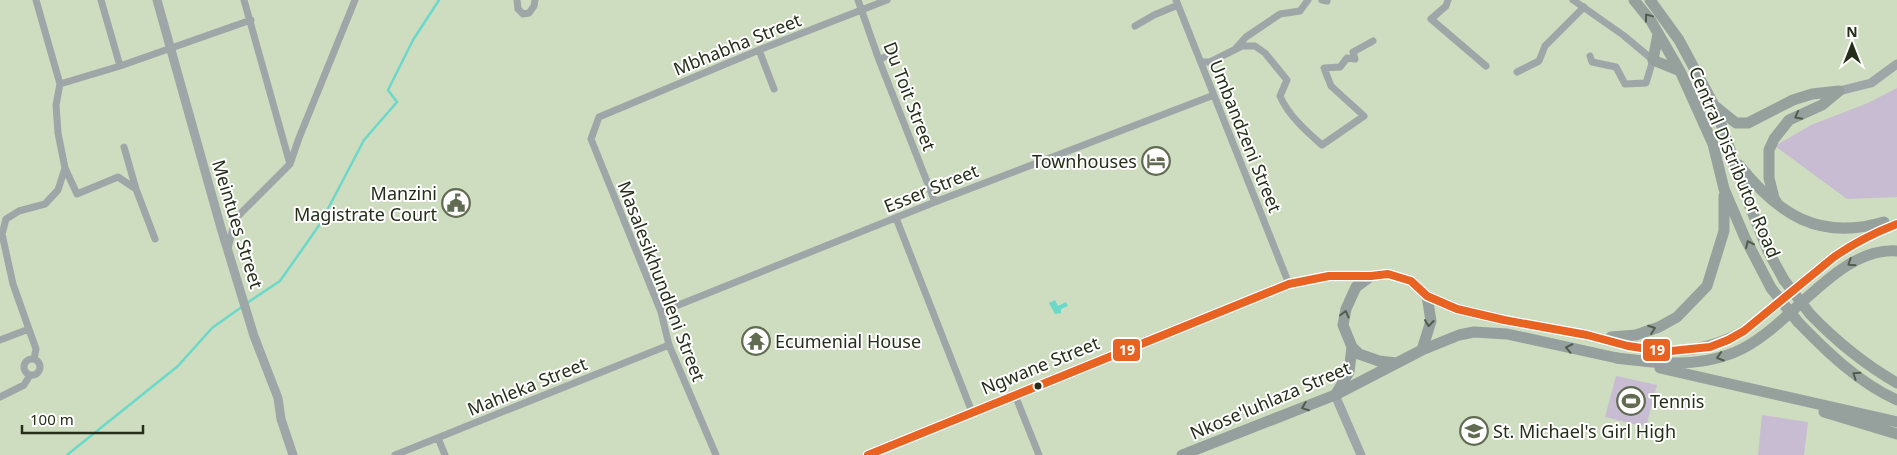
<svg xmlns="http://www.w3.org/2000/svg" width="1897" height="455" viewBox="0 0 1897 455" font-family="'Noto Sans',sans-serif">
<rect width="100%" height="100%" fill="#cedcbf"/>
<path fill="#c8bcd2" d="M1897,88V197L1847,199L1775,146L1811,125L1868,103Z
M1616,376L1657,385L1646,427L1605,417Z
M1762,415L1808,422L1804,455H1758Z"/>
<path fill="#6bd9ca" d="M1055,300L1058,306L1066,302L1068,306L1061,309V313L1055,314L1049,303Z"/>
<g fill="none" stroke-linecap="round" stroke-linejoin="round">
<path stroke="#6bd9ca" stroke-width="2.5" d="M247,303L280,281L320,224L364,140L397,102L388,90L413,40L439,0
M67,455L178,366L212,328L243,306"/>
<path stroke="#9fa6a8" stroke-width="7" d="M101,0L120,66
M244,0L290,164
M517,0L518,9L523,14L529,13L534,6L535,0
M858,0L879,60L935,202
M1176,0L1289,284
M1322,0L1327,1
M1448,0L1446,6L1431,19L1486,66
M1573,0L1623,35L1653,60L1646,83L1625,84L1616,67L1592,62L1590,56
M1135,26L1154,15L1178,5
M1236,48L1246,37L1280,14L1300,11L1308,0
M759,50L774,89
M879,60L894,52
M1201,62H1210L1242,46H1255L1265,53L1287,80L1280,96C1288,115 1306,131 1322,145L1364,116L1331,86L1324,68L1340,67L1347,58L1355,59L1353,52L1373,41
M1517,72L1539,61L1545,46L1584,7
M60,84L120,66L251,20
M124,147L136,189L155,239
M65,168L77,194L118,177L136,189
M896,218L972,412
M228,249L235,219L290,164L299,138L355,0
M661,312L935,202L1214,95
M0,340L29,329
M34,359L36,349L13,284L2,234L6,219L19,211L45,204L58,190L65,168L58,133L56,105L60,84L36,0
M24 367a8 8 0 1 1 16 0a8 8 0 1 1-16 0Z
M1015,395L1039,455
M0,397L24,385L30,375
M438,438L445,455
M395,455L669,345
M716,455L669,345L661,312L591,139L599,117L759,50L887,0"/>
<path stroke="#9fa6a8" stroke-width="9" d="M157,0L221,228L254,336L278,398L281,419L293,455
M1839,91L1871,83L1897,64
M1335,395L1361,455"/>
<path stroke="#959f9d" stroke-width="11" d="M1371,276L1356,287L1346,309L1343,325L1352,347L1359,354L1379,361L1396,363
M1422,350L1431,321L1427,296
M1336,394L1349,372L1352,347
M868,455L1289,284L1329,276H1371L1388,274L1411,281L1427,296L1457,309L1504,320L1587,335
M1182,455L1335,395L1422,350L1459,335L1474,332L1507,334L1617,358"/>
<path stroke="#96a19d" stroke-width="11" d="M1634,0L1651,21L1680,71L1713,144L1724,189L1745,238L1771,288
M1650,0L1679,40L1715,107L1749,204L1768,251L1784,280
M1658,34L1653,60L1680,71
M1716,107L1736,123H1748L1793,100L1812,94L1839,91
M1739,165C1779,215 1819,241 1884,222
M1777,203L1774,198L1769,178V150L1774,139L1789,120L1822,105L1839,91
M1810,314C1836,341 1864,364 1897,383
M1798,322C1827,352 1859,383 1897,400
M1587,335C1644,351 1689,362 1744,331L1834,257C1854,243 1874,233 1897,224
M1611,337L1636,335L1659,327L1677,317L1707,286L1724,231V196
M1617,358C1657,363 1695,368 1733,353C1788,332 1836,246 1897,251
M1660,368L1897,422
M1824,412L1897,434"/>
<path stroke="#96a19d" stroke-width="11" d="M1784,280L1810,314
M1771,288L1798,322"/>
<defs>
<path id="bus-1" d="M868,455L1289,284L1329,276H1371L1388,274L1411,281L1427,296L1457,309L1504,320L1587,335L1628,346L1648,349L1671,351L1710,347L1728,340L1744,331L1834,257C1854,243 1874,233 1897,224"/>
</defs>
<use href="#bus-1" stroke="#fff" stroke-width="11"/>
<use href="#bus-1" stroke="#e86222" stroke-width="8"/>
</g>
<defs><path id="oneway-chevron" d="M-2-3.5L2.5 0L-2 3.5" fill="none" stroke-width="1.6" stroke-linecap="round" stroke-linejoin="round" transform="scale(1.25)"/></defs>
<g stroke="#525c4d">
<use href="#oneway-chevron" transform="translate(1648 17) rotate(-127)"/>
<use href="#oneway-chevron" transform="translate(1798 116) rotate(152)"/>
<use href="#oneway-chevron" transform="translate(1749 244) rotate(-115)"/>
<use href="#oneway-chevron" transform="translate(1851 263) rotate(147)"/>
<use href="#oneway-chevron" transform="translate(1652 329) rotate(-20)"/>
<use href="#oneway-chevron" transform="translate(1720 357) rotate(163)"/>
<use href="#oneway-chevron" transform="translate(1856 375) rotate(-146)"/>
</g>
<g stroke="#515b4d">
<use href="#oneway-chevron" transform="translate(1345 314) rotate(-75)"/>
<use href="#oneway-chevron" transform="translate(1429 323) rotate(96)"/>
<use href="#oneway-chevron" transform="translate(1569 348) rotate(-168)"/>
<use href="#oneway-chevron" transform="translate(1305 407) rotate(159)"/>
</g>
<defs>
<symbol id="hotel-ring" viewBox="-11 -11 22 22"><circle r="9.5" fill="#fff" stroke="#606b52" stroke-width="1.5"/><path d="M-6-4.5h1.5V1H6V5H4.5V3h-9V5H-6ZM-4 0a1.8 1.8 0 1 1 3.6 0ZM.5 0V-2.5h3Q6-2.5 6 0Z" fill="#606b52"/></symbol>
<symbol id="civic-ring" viewBox="-11 -11 22 22"><circle r="9.5" fill="#fff" stroke="#606b52" stroke-width="1.5"/><path d="M-.6-6.5H3V-4.5H.6V-3L4-1V1h2V6H-6V1h2V-1L-.6-3ZM-1.2 2.5V6h2.4V2.5Z" fill="#606b52"/></symbol>
<symbol id="temple-ring" viewBox="-11 -11 22 22"><circle r="9.5" fill="#fff" stroke="#606b52" stroke-width="1.5"/><path d="M0-6L5-2H3V0L6.5 2.5H4V6H1.5V3h-3V6H-4V2.5H-6.5L-3 0V-2H-5Z" fill="#606b52"/></symbol>
<symbol id="stadium-ring" viewBox="-11 -11 22 22"><circle r="9.5" fill="#fff" stroke="#606b52" stroke-width="1.5"/><path d="M0-5a6.5 5 0 1 0 0 10a6.5 5 0 1 0 0-10ZM-3.5-1.8h7v3.6h-7Z" fill="#606b52"/></symbol>
<symbol id="school-ring" viewBox="-11 -11 22 22"><circle r="9.5" fill="#fff" stroke="#606b52" stroke-width="1.5"/><path d="M0-5L7-2L0 1L-7-2ZM-4 1L0 2.5L4 1V4Q0 6-4 4Z" fill="#606b52"/></symbol>
</defs>
<g fill-rule="evenodd">
<use href="#hotel-ring" x="1140" y="145" width="32" height="32"/>
<use href="#civic-ring" x="440" y="187" width="32" height="32"/>
<use href="#temple-ring" x="740" y="325" width="32" height="32"/>
<use href="#stadium-ring" x="1615" y="385" width="32" height="32"/>
<use href="#school-ring" x="1458" y="415" width="32" height="32"/>
</g>
<circle fill="#242e18" stroke="#fff" stroke-width="2" cx="1038" cy="386" r="4.5"/>
<g text-anchor="middle" dominant-baseline="central" stroke-width="4" stroke-linejoin="round" paint-order="stroke">
<g font-size="18" fill="#242e18" stroke="#fff">
<text transform="translate(737 44) rotate(-22)">Mbhabha Street</text>
<text transform="translate(910 96) rotate(69)">Du Toit Street</text>
<text transform="translate(1246 136) rotate(68)">Umbandzeni Street</text>
<text transform="translate(1735 162) rotate(67)">Central Distributor Road</text>
<text transform="translate(931 188) rotate(-22)">Esser Street</text>
<text transform="translate(238 224) rotate(73)">Meintues Street</text>
<text transform="translate(662 281) rotate(69)">Masalesikhundleni Street</text>
<text transform="translate(1040 365) rotate(-22)">Ngwane Street</text>
<text transform="translate(527 386) rotate(-22)">Mahleka Street</text>
<text transform="translate(1270 400) rotate(-23)">Nkose'luhlaza Street</text>
</g>
<g font-size="18" fill="#242e18" stroke="#fff" text-anchor="start">
<text x="1137" y="161" text-anchor="end">Townhouses</text>
<text x="437" y="193" text-anchor="end">Manzini<tspan x="437" dy="21">Magistrate Court</tspan></text>
<text x="775" y="341">Ecumenial House</text>
<text x="1650" y="401">Tennis</text>
<text x="1493" y="431">St. Michael's Girl High</text>
</g>
</g>
<g stroke="#fff" stroke-width="2">
<rect x="1642" y="338" width="29" height="24" rx="5" fill="#e86222"/>
<rect x="1112" y="338" width="29" height="24" rx="5" fill="#e86222"/>
</g>
<g font-size="14" text-anchor="middle" font-weight="bold" fill="#fff">
<text x="1657" y="355">19</text>
<text x="1127" y="355">19</text>
</g>
<g transform="translate(1852 45)" stroke="#ffffff" stroke-width="4" paint-order="stroke">
<path d="M0-4L9 19L0 12L-9 19Z" fill="#242e18"/>
<text y="-8" font-size="14" font-weight="bold" text-anchor="middle" fill="#242e18">N</text>
</g>
<path d="M22 425v8h121v-8" fill="none" stroke="#242e18" stroke-width="2.5"/>
<text x="30" y="425" font-size="15" fill="#242e18" stroke="#ffffff" stroke-width="4" paint-order="stroke">100 m</text>
</svg>
